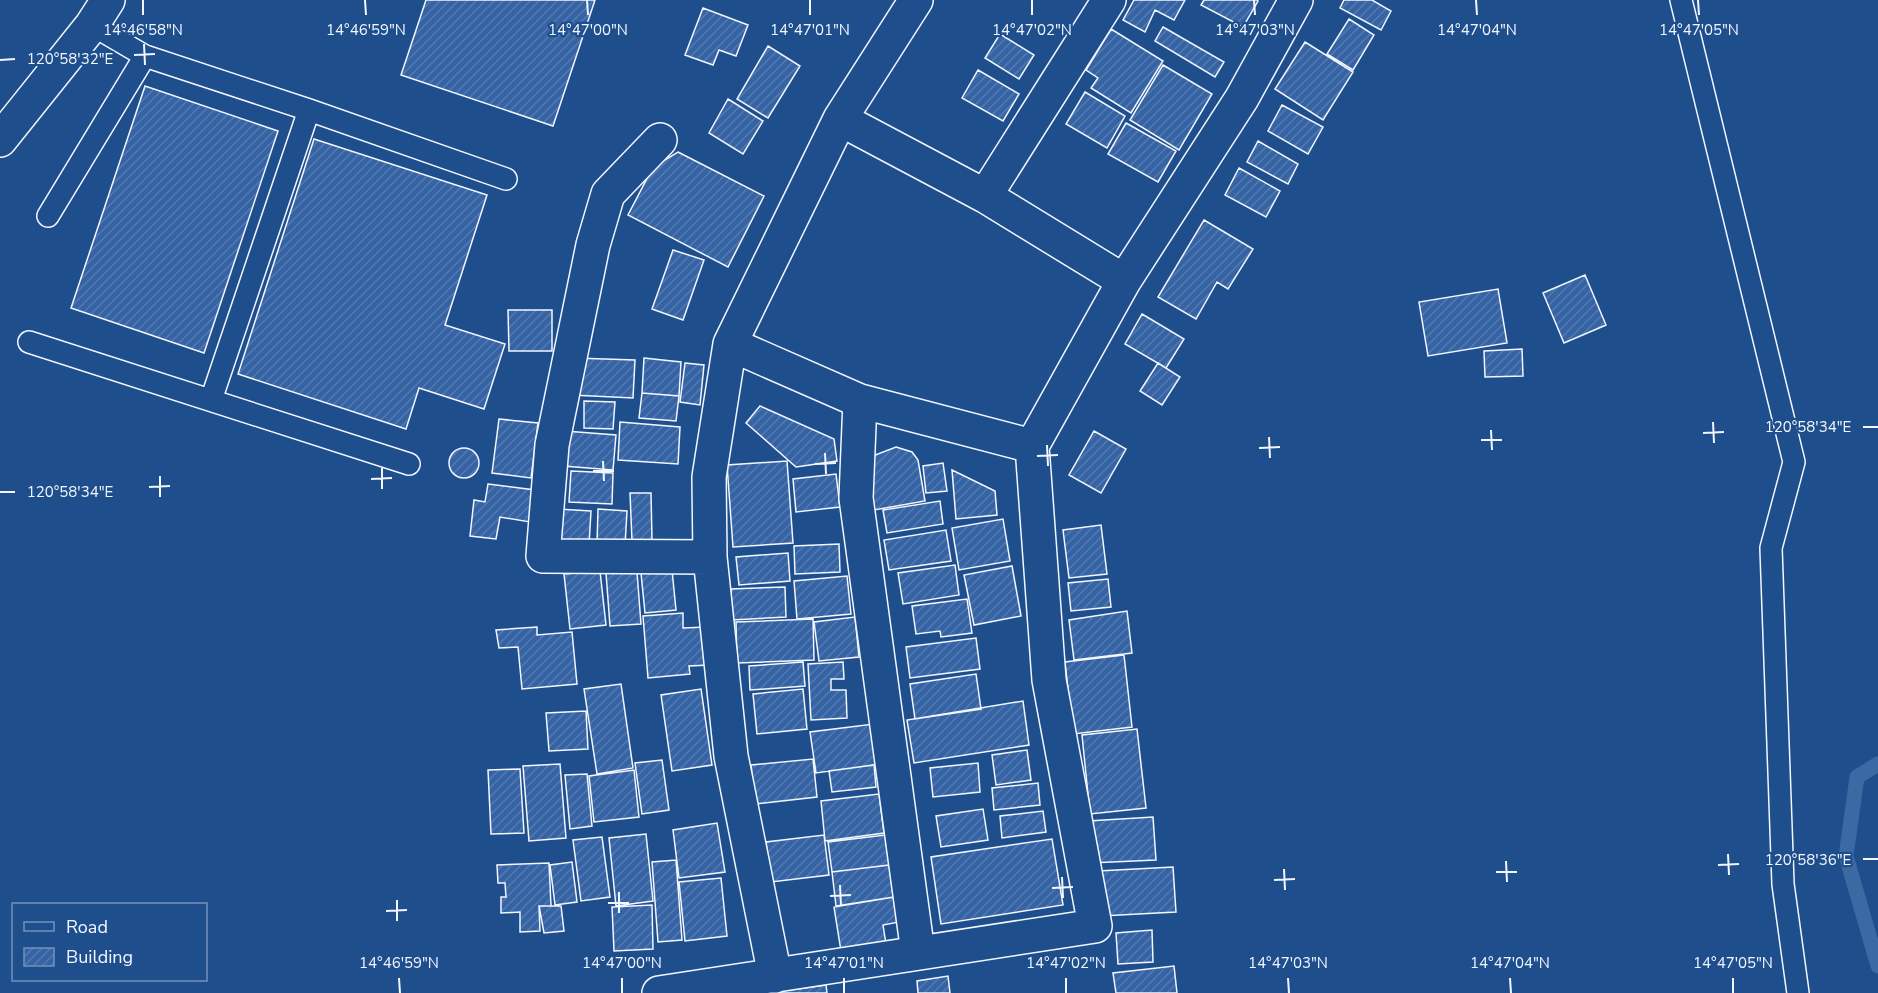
<svg xmlns="http://www.w3.org/2000/svg" width="1878" height="993" viewBox="0 0 1878 993" font-family="'Nunito Sans',sans-serif">
<defs>
<pattern id="building-hatch" width="6" height="6" patternUnits="userSpaceOnUse" patternTransform="scale(1.5)"><rect width="6" height="6" fill="#3563a3"/><path d="M-1 1l2-2M0 6l6-6M5 7l2-2" fill="none" stroke="#537ab1"/></pattern>
</defs>
<rect width="100%" height="100%" fill="#1f4e8c"/>
<g fill="none" stroke-linecap="round" stroke-linejoin="round">
<path stroke="#3b69a3" stroke-width="15" d="M1878,764L1857,777L1846,856L1878,966"/>
</g>
<path fill="url(#building-hatch)" stroke="#f2f6ff" stroke-width="1.5" d="M426,0H595L553,126L401,75Z
M1134,0H1185L1174,20L1155,10L1145,32L1123,20Z
M1204,0H1257L1258,1L1243,27L1201,5Z
M1344,0H1372L1391,11L1381,30L1340,8Z
M703,8L748,25L736,56L719,50L713,65L685,55Z
M1349,19L1374,35L1353,70L1327,54Z
M1163,27L1224,62L1215,77L1155,41Z
M1111,29L1163,61L1131,113L1091,88L1098,78L1086,70Z
M1000,34L1034,55L1019,79L985,58Z
M1305,42L1353,72L1323,120L1275,89Z
M768,46L800,66L768,118L737,99Z
M1163,65L1212,94L1179,150L1130,120Z
M978,70L1019,94L1003,121L962,98Z
M145,86L278,131L204,353L71,308Z
M1085,92L1125,116L1107,148L1066,124Z
M728,99L763,121L743,154L709,133Z
M1282,105L1323,127L1308,154L1268,131Z
M1126,123L1176,151L1158,182L1108,154Z
M314,139L487,195L445,325L505,344L484,409L419,388L406,429L238,374Z
M1258,141L1298,164L1288,184L1247,162Z
M678,152L764,196L728,267L628,215L653,167Z
M1239,168L1280,191L1266,217L1225,195Z
M1204,220L1253,249L1228,289L1217,282L1196,319L1158,297Z
M673,250L704,260L683,320L652,309Z
M1585,275L1606,325L1564,343L1543,293Z
M1498,289L1507,343L1428,356L1419,302Z
M508,310H552V351H509Z
M1142,314L1184,339L1166,368L1125,344Z
M1522,349L1523,376L1485,377L1484,351Z
M574,358L635,360L633,398L572,395Z
M644,358L681,362L679,396L642,393Z
M685,363L704,365L700,405L680,402Z
M1158,363L1180,377L1162,405L1140,391Z
M642,393L679,396L676,421L639,418Z
M584,401L615,402L613,429L584,428Z
M760,406L834,439L837,461L796,467L746,423Z
M499,419L538,423L531,478L492,473Z
M620,422L680,427L678,464L618,460Z
M565,431L616,435L613,470L563,466Z
M1094,431L1126,449L1101,493L1069,475Z
M896,447L912,452L918,460L925,501L874,510L868,473L870,457Z
M449 463a15 15 0 1 1 30 0a15 15 0 1 1-30 0Z
M787,461L793,543L733,547L727,465Z
M943,463L947,491L926,493L923,466Z
M952,470L995,491L997,515L956,519Z
M571,471L613,473L612,504L569,502Z
M836,474L840,507L796,512L793,479Z
M488,484L535,490L530,522L500,517L496,539L470,536L474,500L485,502Z
M630,493H651L652,540L632,541Z
M940,501L943,524L887,533L883,510Z
M558,509L591,511L589,545L556,543Z
M598,509L627,511L625,546L597,544Z
M1003,519L1010,561L959,570L952,528Z
M1101,525L1107,574L1069,578L1063,530Z
M946,530L951,561L889,570L884,540Z
M839,544L840,572L795,574L794,546Z
M788,553L790,581L739,585L736,557Z
M671,560L676,610L645,613L640,563Z
M955,565L959,595L903,604L898,573Z
M1012,566L1021,616L974,625L964,575Z
M600,571L606,625L570,629L564,574Z
M637,572L641,624L610,626L606,573Z
M847,576L851,614L797,619L794,581Z
M1108,579L1111,607L1071,611L1068,583Z
M785,587L786,617L732,620L731,589Z
M967,599L972,633L941,637L940,631L916,634L912,606Z
M1127,611L1132,653L1074,660L1069,620Z
M683,613V628L706,627L709,665L689,666L690,674L648,678L643,616Z
M855,617L859,657L819,661L814,622Z
M813,619L814,660L737,663L736,622Z
M537,627V635L572,632L577,684L522,689L518,647L499,648L496,630Z
M976,638L980,669L910,678L906,647Z
M1124,655L1132,727L1073,734L1065,662Z
M803,662L805,686L750,690L749,666Z
M843,662L844,679H831V690H846L847,718L811,720L808,664Z
M976,674L981,709L915,719L910,684Z
M621,684L633,768L597,774L584,689Z
M701,689L712,765L672,771L661,695Z
M803,689L807,729L757,734L753,694Z
M1023,701L1029,745L914,763L907,720Z
M586,711L588,749L549,751L546,713Z
M874,724L887,763L816,773L810,732Z
M1137,729L1146,808L1090,814L1082,735Z
M1027,750L1031,780L996,785L992,755Z
M813,759L817,797L755,804L751,765Z
M662,760L669,810L642,814L635,763Z
M978,763L980,792L933,797L930,768Z
M560,764L566,838L529,841L523,766Z
M874,765L876,787L832,792L829,771Z
M520,769L524,833L491,834L488,770Z
M634,770L639,817L594,822L589,776Z
M587,774L592,826L570,829L565,775Z
M1038,783L1040,805L994,810L992,788Z
M879,794L884,833L825,841L821,801Z
M983,809L988,840L941,847L936,816Z
M1043,811L1046,832L1002,838L1000,816Z
M1153,817L1156,860L1090,863L1088,821Z
M717,823L725,872L679,878L673,830Z
M646,834L653,901L616,906L609,838Z
M824,835L829,875L771,882L766,842Z
M885,835L889,865L832,872L828,842Z
M602,837L610,897L581,901L573,840Z
M1052,839L1063,905L941,924L931,857Z
M676,860L682,940L658,942L652,862Z
M572,862L577,902L555,905L550,865Z
M549,863L551,906H539L540,931L520,932V912L501,913V897H506L505,883H498L497,865Z
M889,865L894,897L836,906L832,872Z
M1173,867L1176,912L1101,916L1098,871Z
M721,878L727,936L685,941L679,882Z
M894,897L899,922L883,925L886,944L841,951L834,907Z
M652,905L653,949L614,951L612,907Z
M539,906H561L564,931L544,933Z
M1152,930L1153,962L1118,964L1116,933Z
M1174,966L1177,993H1116L1113,973Z
M948,976L950,993H918L917,981Z
M826,985L827,993H768Z"/>
<g fill="none" stroke-linecap="round" stroke-linejoin="round">
<defs>
<path id="lane" d="M1681,0L1794,462L1771,548L1783,884L1798,993
M92,25L145,56L309,110L506,179
M48,216L145,56
M29,342L409,464
M211,400L309,110"/>
<path id="street" d="M840,119L985,196L1124,281
M0,140L92,25L108,0
M660,140L608,194L593,245L552,445L543,556L710,557
M985,196L1109,0
M730,344L860,401L1032,446
M860,401L856,498L918,953
M775,976L731,756L710,557L709,477L730,344L840,119L916,0
M659,993L1095,926L1049,680L1032,446L1124,281L1242,98L1296,0"/>
</defs>
<use href="#lane" stroke="#f2f6ff" stroke-width="24"/>
<use href="#street" stroke="#f2f6ff" stroke-width="36"/>
<use href="#lane" stroke="#1f4e8c" stroke-width="21"/>
<use href="#street" stroke="#1f4e8c" stroke-width="33"/>
</g>
<path fill="none" stroke="#f2f6ff" stroke-width="2" d="M143,0V15M365,0L366,15M587,0L588,15M810,0V15M1032,0V15M1254,0L1255,15M1476,0L1477,15M1698,0L1699,15M144,44L145,65M134,55L155,54M0,60L15,59M1713,422L1714,443M1863,427H1878M1491,430L1492,450M1703,433L1724,432M1269,437L1270,458M1481,440H1502M1047,445L1048,466M1259,448L1280,447M825,453L826,474M1037,456L1058,455M603,461L604,481M815,464L836,463M382,468V489M593,471H614M160,476V497M371,479L392,478M149,487L170,486M0,492H15M1728,854L1729,875M1863,859H1878M1506,861L1507,882M1718,865L1739,864M1284,869L1285,890M1496,872H1517M1062,877L1063,898M1274,880L1295,879M840,885L841,906M1052,888L1073,887M619,892V913M830,896L851,895M397,900V921M608,903H629M386,911L407,910M399,978L400,993M622,978V993M844,978V993M1066,978V993M1288,978L1289,993M1510,978L1511,993M1733,978V993"/>
<g font-size="15" text-anchor="middle" fill="#f2f6ff" stroke="#1f4e8c" stroke-width="4.5" stroke-linejoin="round" paint-order="stroke">
<text x="143" y="35">14°46'58"N</text>
<text x="366" y="35">14°46'59"N</text>
<text x="588" y="35">14°47'00"N</text>
<text x="810" y="35">14°47'01"N</text>
<text x="1032" y="35">14°47'02"N</text>
<text x="1255" y="35">14°47'03"N</text>
<text x="1477" y="35">14°47'04"N</text>
<text x="1699" y="35">14°47'05"N</text>
<text x="70" y="64">120°58'32"E</text>
<text x="1808" y="432">120°58'34"E</text>
<text x="70" y="497">120°58'34"E</text>
<text x="1808" y="865">120°58'36"E</text>
<text x="399" y="968">14°46'59"N</text>
<text x="622" y="968">14°47'00"N</text>
<text x="844" y="968">14°47'01"N</text>
<text x="1066" y="968">14°47'02"N</text>
<text x="1288" y="968">14°47'03"N</text>
<text x="1510" y="968">14°47'04"N</text>
<text x="1733" y="968">14°47'05"N</text>
</g>
<rect x="12" y="903" width="195" height="78" fill="#1f4e8c" stroke="#7391ba" stroke-width="1.5"/>
<rect x="24" y="922" width="30" height="9" fill="#1f4e8c" stroke="#7391ba" stroke-width="1.5"/>
<text x="66" y="933" font-size="18" fill="#f2f6ff">Road</text>
<rect x="24" y="948" width="30" height="18" fill="url(#building-hatch)" stroke="#7391ba" stroke-width="1.5"/>
<text x="66" y="963" font-size="18" fill="#f2f6ff">Building</text>
</svg>
